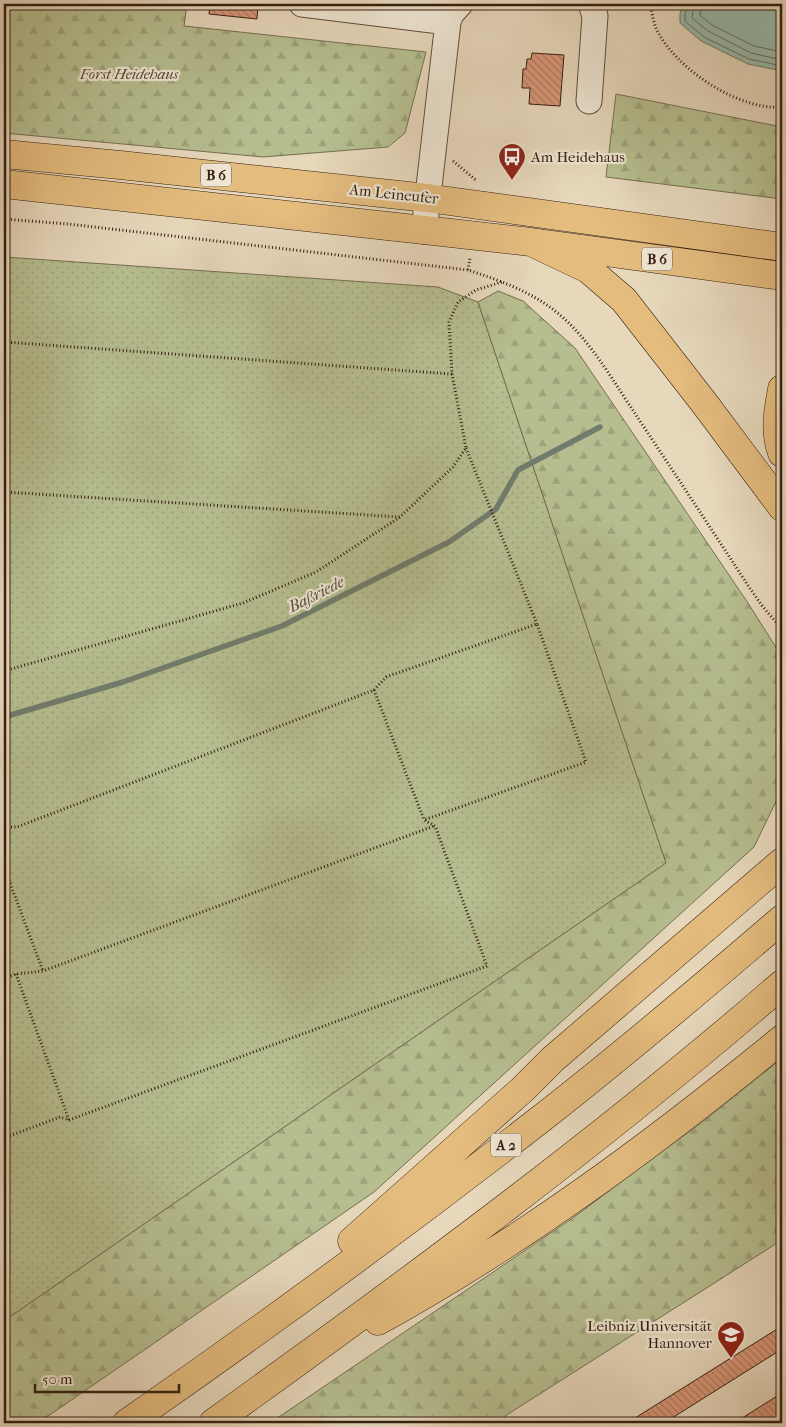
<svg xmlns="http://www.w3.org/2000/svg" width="786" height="1427" viewBox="0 0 786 1427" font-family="'IM FELL French Canon',serif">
<defs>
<pattern id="grass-dots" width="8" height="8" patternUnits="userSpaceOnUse" patternTransform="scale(1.25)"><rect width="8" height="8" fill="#b6be90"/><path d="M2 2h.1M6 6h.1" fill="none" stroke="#9da37b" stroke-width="1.8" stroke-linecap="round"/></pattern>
<pattern id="forest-firs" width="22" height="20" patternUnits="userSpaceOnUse" patternTransform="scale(1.25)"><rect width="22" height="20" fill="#b6be90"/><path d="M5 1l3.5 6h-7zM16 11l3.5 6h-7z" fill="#9da37b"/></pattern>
<pattern id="building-back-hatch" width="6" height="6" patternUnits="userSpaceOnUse" patternTransform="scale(1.25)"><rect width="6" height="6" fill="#d89678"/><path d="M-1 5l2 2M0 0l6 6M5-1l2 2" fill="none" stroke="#b07a61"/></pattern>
</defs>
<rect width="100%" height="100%" fill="#e7d8bc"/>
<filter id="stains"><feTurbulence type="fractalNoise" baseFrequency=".004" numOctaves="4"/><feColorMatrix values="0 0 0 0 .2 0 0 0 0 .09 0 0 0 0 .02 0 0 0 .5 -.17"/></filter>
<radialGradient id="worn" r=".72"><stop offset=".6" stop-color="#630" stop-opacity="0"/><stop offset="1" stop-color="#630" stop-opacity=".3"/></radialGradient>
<path fill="url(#grass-dots)" stroke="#756e50" d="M4,257L438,287L478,302L666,863L4,1321Z"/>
<path fill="url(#forest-firs)" stroke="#756e50" d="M4,4H187L184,26L426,52L405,133L388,147L263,157L4,133Z
M616,94L782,127V199L606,177Z
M498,291L523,301L575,348L748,603L782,657V789L754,847L374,1192L38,1423H4V1321L666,863L478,302Z
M782,1058V1240L494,1423H270L570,1220L706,1119Z"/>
<path fill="#98bbab" stroke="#707d6d" d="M683,4H782V71L748,64L701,41L680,23V14Z"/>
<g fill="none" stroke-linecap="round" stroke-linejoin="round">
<path stroke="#666d5e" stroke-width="1" d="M688,4L685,14V21L704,37L749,59L782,66
M694,4L692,18L708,31L751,53L782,60
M701,4L700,15L712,25L754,46L782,52"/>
<path stroke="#707d6d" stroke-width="5.5" d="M4,717L123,682L282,626L449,542L496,509L518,470L600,427"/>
</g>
<path fill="url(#building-back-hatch)" stroke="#341f11" d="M210,4H258L257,19L209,14Z
M532,53L564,55L560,106L529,104L530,88H522L523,69H526L527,59H531Z
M782,1326V1349L664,1423H627Z
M782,1393V1423H734Z"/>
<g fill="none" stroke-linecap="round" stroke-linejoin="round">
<defs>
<path id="minor" d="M302,4L448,22
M589,101L595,16L591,4
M424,230L448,22L451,14L460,4"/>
<path id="major" d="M4,154L120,165L427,198
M4,184L424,230"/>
<path id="highway" d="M427,198L782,247
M424,230L531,242L782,276
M531,242L588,269L624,300L705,404L782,507
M782,389C778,411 774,431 782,453
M352,1241L523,1089L553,1059L782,862
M378,1321C522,1242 655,1143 782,1039
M127,1423C268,1325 407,1223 542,1118C624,1054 703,987 782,919
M213,1423C408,1283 601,1141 782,984"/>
</defs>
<use href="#minor" stroke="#614d3c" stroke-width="27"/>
<use href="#major" stroke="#341f11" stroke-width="29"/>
<use href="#highway" stroke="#341f11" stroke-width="29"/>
<path stroke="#341f11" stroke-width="3" stroke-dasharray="1 2.5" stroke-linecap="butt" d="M650,4C652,12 653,22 657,30C675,68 739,111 782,107
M453,161L477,181
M4,219L68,224L468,270C501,281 533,292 560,315C591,341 615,384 638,418C675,474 712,530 749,587L763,607L782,629
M468,270L470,258
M4,342L452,374
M466,448L537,624
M4,492L400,517
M4,671L243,603L316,572L400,517L453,467L466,448L452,374L449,322L458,302L476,290L502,282
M374,690L424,820
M4,827H17L374,690L386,677L537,624L586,762L424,820L435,826L487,966L69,1120L60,1117L4,1138
M4,867L43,971
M16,974L69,1120
M4,978L16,974L43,971L434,826"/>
<use href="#minor" stroke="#efe6d3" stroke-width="25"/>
<use href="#major" stroke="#e4bc7e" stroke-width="28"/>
<use href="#highway" stroke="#e4bc7e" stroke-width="28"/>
</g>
<defs>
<symbol id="bus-pin" viewBox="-11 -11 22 30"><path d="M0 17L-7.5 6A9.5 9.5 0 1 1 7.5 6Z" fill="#8f2418" stroke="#efe6d3"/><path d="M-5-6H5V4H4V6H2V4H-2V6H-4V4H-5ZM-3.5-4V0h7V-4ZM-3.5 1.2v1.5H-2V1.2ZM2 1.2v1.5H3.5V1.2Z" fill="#fff"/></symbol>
<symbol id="university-pin" viewBox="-11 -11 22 30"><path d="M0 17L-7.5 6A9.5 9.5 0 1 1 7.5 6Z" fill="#8f2418" stroke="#efe6d3"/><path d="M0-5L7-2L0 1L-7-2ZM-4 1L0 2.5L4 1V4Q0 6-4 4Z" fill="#fff"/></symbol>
</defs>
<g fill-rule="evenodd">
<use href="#bus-pin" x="496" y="141" width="32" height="43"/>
<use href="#university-pin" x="715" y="1319" width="32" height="43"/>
</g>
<g text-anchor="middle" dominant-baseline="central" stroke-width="4.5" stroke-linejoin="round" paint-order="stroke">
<g fill="#efe6d3" stroke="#6c5b4b" stroke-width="1">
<rect x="201" y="163.5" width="30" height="23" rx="4"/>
<rect x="642" y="247.5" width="30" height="23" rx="4"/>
<rect x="491" y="1133.5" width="30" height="23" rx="4"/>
</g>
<g font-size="14" font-weight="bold" fill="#341f11">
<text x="216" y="175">B 6</text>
<text x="657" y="259">B 6</text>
<text x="506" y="1145">A 2</text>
</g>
<g font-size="15" font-style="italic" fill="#544731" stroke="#efe6d3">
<text x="129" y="74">Forst Heidehaus</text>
</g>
<g font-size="15" fill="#341f11" stroke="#efe6d3" text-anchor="start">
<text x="531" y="157">Am Heidehaus</text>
<text x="712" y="1326" text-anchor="end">Leibniz Universität<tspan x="712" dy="17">Hannover</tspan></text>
</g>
<g font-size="15" fill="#341f11" stroke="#efe6d3">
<text transform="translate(394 194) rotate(6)">Am Leineufer</text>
</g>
<g font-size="16" font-style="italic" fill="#524e3f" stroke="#efe6d3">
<text transform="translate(316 594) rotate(-27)">Baßriede</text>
</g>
</g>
<rect width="786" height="1427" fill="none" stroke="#e7d8bc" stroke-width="20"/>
<rect x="5" y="5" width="776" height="1417" fill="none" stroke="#341f11" stroke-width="2.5"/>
<rect x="10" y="10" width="766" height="1407" fill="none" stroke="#341f11"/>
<path d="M35 1384v8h144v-8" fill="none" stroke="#341f11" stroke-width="2.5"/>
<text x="42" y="1384" font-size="15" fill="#341f11" stroke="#efe6d3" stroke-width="4" paint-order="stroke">50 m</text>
<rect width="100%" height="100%" filter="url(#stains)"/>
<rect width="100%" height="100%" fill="url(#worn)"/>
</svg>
